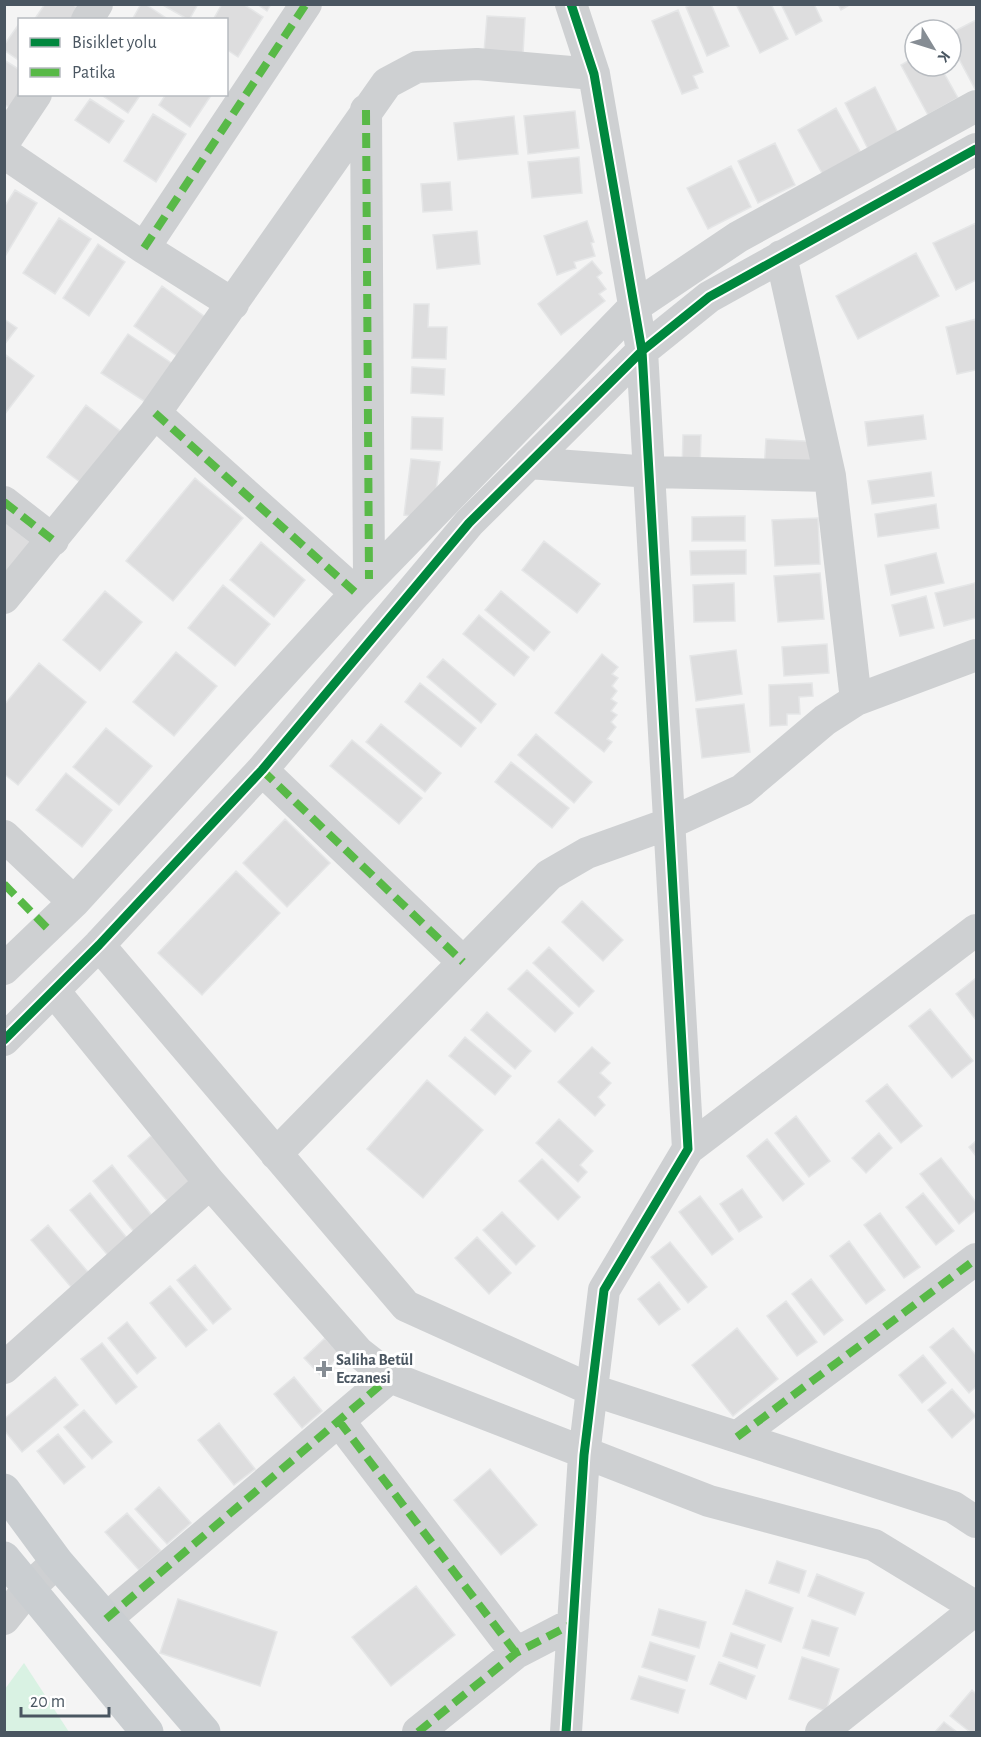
<svg xmlns="http://www.w3.org/2000/svg" width="981" height="1737" viewBox="0 0 981 1737" font-family="'Alegreya Sans',sans-serif">
<rect width="100%" height="100%" fill="#f4f4f4"/>
<path fill="#d9f2e3" d="M24,1663L69,1732H5V1689Z"/>
<path fill="#ddddde" stroke="#e5e6e7" stroke-width="1.5" d="M45,4H72L84,13L79,20H34Z
M141,4H145L169,20H132Z
M161,4H198L189,20Z
M222,4H243L263,17L238,57L226,49V20H213Z
M257,4H271L267,11Z
M692,4H711L729,46L707,56L686,7Z
M736,4H771L788,39L760,53Z
M781,4H814L822,21L796,35Z
M838,4H851L841,10Z
M678,10L703,72L693,76L698,88L682,94L652,21Z
M487,16L525,18L523,54L484,52Z
M976,20V88L975,89L951,44V33Z
M19,24L20,25V61L4,50V45Z
M915,57V66H940L958,98L928,115L901,65Z
M4,60L20,70V94L16,112L4,104Z
M875,87L898,133L868,149L845,103Z
M100,94H141L128,113Z
M166,94H212L190,127L159,105Z
M90,99L124,121L109,143L75,120Z
M836,108L861,153L823,175L798,130Z
M575,111L579,148L528,154L524,116Z
M153,114L186,134L156,182L124,161Z
M514,116L518,154L458,160L454,123Z
M775,143L795,185L758,203L738,161Z
M579,157L582,193L532,198L528,162Z
M731,166L751,207L708,229L687,188Z
M450,182L452,210L423,212L421,184Z
M15,190L37,203L4,258V207Z
M59,218L91,239L55,294L23,273Z
M587,221L594,242L591,243L595,256L574,262L576,268L557,275L544,236Z
M976,223V280L956,290L933,243Z
M477,231L480,264L437,269L433,235Z
M98,244L125,262L89,316L63,298Z
M916,253L939,296L858,339L836,296Z
M592,261L602,273L597,277L606,289L599,294L605,301L561,335L538,304Z
M162,286L208,319L180,358L134,326Z
M414,304H429L428,327H447L446,359L412,358Z
M4,319L17,328L4,345Z
M976,319V370L957,374L946,327Z
M128,334L176,366L150,405L101,373Z
M6,355L34,376L4,415V358Z
M412,367L445,369L444,395L411,393Z
M86,405L123,433L84,485L47,457Z
M923,415L926,439L868,446L865,422Z
M412,417L443,418L442,450L411,449Z
M683,435H701L700,470H682Z
M766,439L823,442L821,474L764,470Z
M411,459L440,462L435,497L419,517L404,515Z
M931,472L934,496L872,504L868,481Z
M195,478L243,518L173,601L126,561Z
M936,504L939,528L878,537L875,514Z
M745,516V541H692V517Z
M818,518L820,564L775,566L772,520Z
M4,521L35,546L4,583Z
M544,541L600,584L577,613L522,570Z
M261,542L305,580L274,617L230,580Z
M746,550V574L691,575L690,551Z
M936,553L944,583L891,595L885,565Z
M820,573L824,619L778,622L774,576Z
M734,583L735,621L694,622L693,585Z
M975,583L976,618L944,626L935,593Z
M223,585L270,624L235,666L188,628Z
M105,591L142,622L100,671L63,640Z
M501,591L550,632L534,651L485,610Z
M926,596L934,628L900,636L892,605Z
M479,615L529,657L514,676L463,634Z
M827,644L829,673L784,676L782,647Z
M736,650L742,694L696,701L690,656Z
M176,652L217,686L174,736L133,702Z
M602,654L618,667L612,674L618,678L612,686L617,691L611,699L617,703L611,711L617,715L611,722L616,727L607,739L612,742L604,752L555,713Z
M443,659L496,704L481,723L427,677Z
M39,663L86,702L18,785L4,774V705Z
M420,683L476,728L461,747L405,702Z
M812,683L813,696L799,697L800,714H787V725L770,726L769,685Z
M744,704L750,752L702,758L696,709Z
M381,724L441,773L425,792L366,742Z
M106,728L152,766L119,805L73,767Z
M536,734L592,782L574,803L518,755Z
M352,740L422,798L399,824L330,766Z
M511,762L569,808L552,828L495,782Z
M66,773L112,810L82,847L36,810Z
M285,819L330,863L287,907L243,863Z
M236,871L280,913L202,995L158,953Z
M582,901L623,940L603,961L562,922Z
M549,947L594,991L579,1007L533,963Z
M527,970L573,1013L555,1032L508,989Z
M976,978V1020L956,994Z
M930,1009L973,1061L952,1078L909,1026Z
M487,1012L531,1051L515,1069L471,1030Z
M465,1037L511,1076L495,1095L449,1056Z
M592,1047L610,1063L600,1073L611,1083L598,1097L605,1105L595,1116L558,1082Z
M427,1080L483,1130L423,1198L367,1149Z
M887,1084L922,1126L901,1143L866,1101Z
M796,1116L830,1161L809,1177L775,1133Z
M559,1119L593,1151L580,1165L587,1172L578,1182L536,1143Z
M879,1133L892,1148L866,1173L852,1158Z
M152,1135L193,1182L169,1203L128,1156Z
M767,1139L804,1184L783,1201L747,1156Z
M976,1141V1156L969,1147Z
M941,1158L976,1202V1210L959,1224L920,1174Z
M542,1159L580,1197L558,1220L519,1181Z
M112,1165L153,1217L134,1232L93,1181Z
M742,1189L762,1217L739,1232L720,1204Z
M90,1193L131,1243L111,1259L70,1210Z
M923,1193L954,1231L936,1245L906,1207Z
M700,1196L733,1239L712,1255L679,1212Z
M502,1212L535,1246L516,1265L483,1230Z
M880,1213L920,1267L904,1278L864,1225Z
M48,1225L88,1272L71,1287L31,1240Z
M477,1237L511,1273L489,1294L455,1258Z
M849,1241L885,1290L866,1304L830,1256Z
M670,1242L707,1287L688,1303L651,1257Z
M195,1265L231,1309L213,1324L177,1280Z
M811,1279L843,1320L824,1335L792,1294Z
M659,1282L680,1309L659,1325L638,1299Z
M170,1286L207,1330L186,1347L150,1303Z
M786,1301L817,1342L797,1356L767,1316Z
M127,1322L156,1358L137,1374L108,1338Z
M737,1328L778,1379L733,1416L692,1365Z
M953,1328L976,1355V1387L969,1393L930,1347Z
M325,1338L341,1355L320,1375L304,1358Z
M102,1343L137,1387L116,1404L81,1359Z
M923,1355L946,1383L922,1403L899,1375Z
M55,1377L78,1405L22,1452L4,1430V1419Z
M294,1377L322,1411L302,1428L274,1394Z
M952,1389L976,1416L952,1438L928,1410Z
M84,1410L112,1442L92,1459L64,1427Z
M219,1423L255,1469L234,1485L198,1440Z
M58,1434L85,1467L64,1484L37,1451Z
M490,1469L537,1525L501,1555L454,1500Z
M159,1487L191,1523L167,1544L135,1509Z
M127,1513L161,1551L139,1570L105,1532Z
M777,1561L806,1571L799,1593L769,1583Z
M817,1574L864,1593L855,1615L808,1596Z
M416,1586L455,1635L391,1686L352,1637Z
M746,1590L793,1608L781,1642L733,1624Z
M178,1599L277,1632L260,1686L160,1653Z
M659,1609L706,1622L699,1648L652,1635Z
M812,1620L838,1628L829,1656L803,1648Z
M731,1633L765,1645L757,1668L723,1656Z
M650,1642L695,1656L687,1681L642,1667Z
M802,1657L839,1669L826,1711L789,1699Z
M719,1662L755,1676L746,1699L710,1684Z
M639,1676L685,1690L678,1713L631,1699Z
M972,1690L976,1694V1732H970L950,1716Z
M944,1722L957,1732H935Z"/>
<g fill="none" stroke-linecap="round" stroke-linejoin="round">
<path stroke="#ced0d2" stroke-width="32" d="M87,20L97,4
M366,110L369,579
M4,142L36,94
M4,153L144,248L233,304
M144,248L306,4
M781,256L830,476L856,700
M155,413L356,593
M529,463L650,472L830,476
M4,502L53,540
M4,598L155,413L387,83L417,67L477,64L594,74
M262,770L463,962
M4,836L74,902
M99,945L406,1306L592,1390L953,1507L976,1522
M4,969L74,902L356,593L634,307L738,237L976,106
M54,991L210,1183L358,1352L390,1377L709,1501L874,1545L976,1607
M4,1040L99,945L262,770L469,523L642,351L709,297L976,149
M688,1149L976,930
M276,1154L549,875L587,853L668,824L742,790L825,720L856,700L976,655
M4,1368L210,1183
M339,1421L516,1653
M737,1437L976,1259
M4,1619L29,1588L57,1562
M106,1619L390,1377
M418,1732L516,1653L572,1624
M566,1732L584,1455L604,1290L688,1149L642,351L594,74L571,4
M821,1732L976,1609"/>
<path stroke="#caced1" stroke-width="33" d="M4,1490L57,1562L204,1732
M4,1558L147,1732"/>
<path stroke="#58b947" stroke-width="8" stroke-dasharray="15 8" stroke-linecap="butt" d="M366,110L369,579
M144,248L306,4
M155,413L356,593
M4,502L53,540
M262,770L463,962
M4,884L47,928
M339,1421L516,1653
M737,1437L976,1259
M106,1619L390,1377
M418,1732L516,1653L572,1624"/>
<defs>
<path id="cycleway" d="M4,1040L99,945L262,770L469,523L642,351L709,297L976,149
M566,1732L584,1455L604,1290L688,1149L642,351L594,74L571,4"/>
</defs>
<use href="#cycleway" stroke="#fff" stroke-width="13"/>
<use href="#cycleway" stroke="#00873e" stroke-width="9"/>
</g>
<path fill="#868d94" stroke="#fff" stroke-width="2" d="M321 1360h6v6h6v6h-6v6h-6v-6h-6v-6h6z"/>
<g text-anchor="middle" dominant-baseline="central" stroke-width="6" stroke-linejoin="round" paint-order="stroke">
<g font-size="16" font-weight="bold" fill="#4a5661" stroke="#fff" text-anchor="start">
<text x="336" y="1360">Saliha Betül<tspan x="336" dy="18">Eczanesi</tspan></text>
</g>
</g>
<rect width="981" height="1737" fill="none" stroke="#4a5661" stroke-width="12"/>
<rect x="18" y="18" width="210" height="78" fill="#ffffff" stroke="#b7bbc0" stroke-width="1.5"/>
<rect x="30" y="38" width="30" height="9" fill="#00873e" stroke="#b7bbc0" stroke-width="1.5"/>
<text x="72" y="48" font-size="18" fill="#4a5661">Bisiklet yolu</text>
<rect x="30" y="68" width="30" height="9" fill="#58b947" stroke="#b7bbc0" stroke-width="1.5"/>
<text x="72" y="78" font-size="18" fill="#4a5661">Patika</text>
<g transform="translate(933 48) rotate(128)"><circle r="28" fill="#ffffff" stroke="#b7bbc0" stroke-width="1.5"/>
<path d="M0-4.5L10 22L0 15L-10 22Z" fill="#868d94"/>
<text y="-9" font-size="16" font-weight="bold" text-anchor="middle" fill="#4a5661">K</text>
</g>
<path d="M21 1707v9h88v-9" fill="none" stroke="#4a5661" stroke-width="3"/>
<text x="30" y="1707" font-size="18" fill="#4a5661" stroke="#ffffff" stroke-width="4.5" paint-order="stroke">20 m</text>
</svg>
